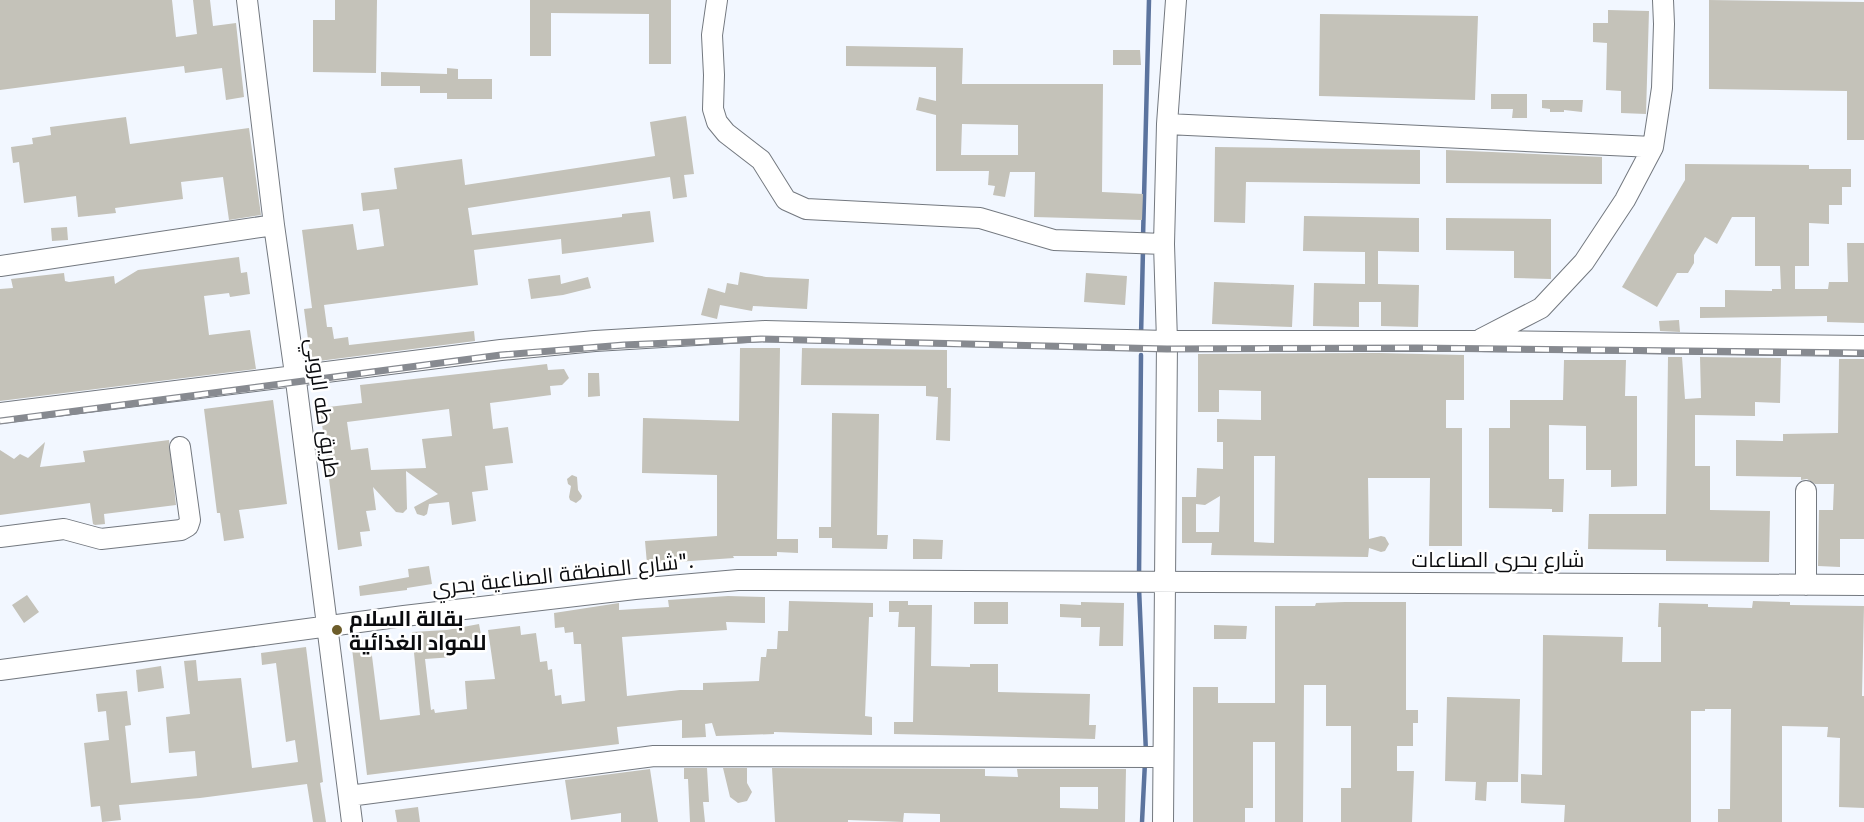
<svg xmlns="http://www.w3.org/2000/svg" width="1864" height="822" viewBox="0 0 1864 822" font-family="Inter,Cairo,sans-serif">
<rect width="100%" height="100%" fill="#f2f7ff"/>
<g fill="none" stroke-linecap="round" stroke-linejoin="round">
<path stroke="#5c749e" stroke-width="4.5" d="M1143,238L1149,0
M1141,337L1143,249
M1139,577L1141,355
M1139,588L1146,753
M1142,822L1145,762"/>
</g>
<path fill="#c4c2b9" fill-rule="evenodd" d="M0,0H172L176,37L197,34L193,0H210L213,26L236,23L244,97L226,100L222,68L185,73L184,66L0,90Z
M335,0H377L376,73L313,72V20H335Z
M530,0H671V64H649V14L551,13V56H530Z
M1709,0L1864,2V140H1847V91L1709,89Z
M1608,10L1649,11L1646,114L1621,113V91L1606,90L1607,43L1593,42V23H1608Z
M1320,14L1478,16L1475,100L1319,96Z
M846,46L963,48L962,84H1103L1102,192L1143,194L1142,220L1034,217L1035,172H1010L1005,197L993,195L995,186L988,185L989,171H936V115L916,110L919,97L936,101V67L846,66ZM962,124L1018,125V155H961Z
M1113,50H1140L1141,65H1113Z
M447,68L458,69V79H492V99H447V93H420V86H381V72L447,74Z
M1491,94H1527V118H1512L1513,109H1491Z
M1542,100H1583L1582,112L1564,110V112H1550V109L1542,108Z
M686,116L694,174L684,175L687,197L673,199L670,177L468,208L472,235L622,217V214L650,211L654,242L562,254L561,239L474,250L478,285L324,305L327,327H332L334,339L348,337L349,345L474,331L475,341L311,362L304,309L312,308L302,230L353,224L357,250L384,246L379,209L363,211L361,193L397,189L394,168L462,159L465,185L655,156L650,122Z
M126,117L130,144L249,128L261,215L229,220L223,177L181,182L183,199L115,208L116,213L78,217L76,196L24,203L19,162L13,163L11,147L33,144L32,138L51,135L50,127Z
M1215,147L1420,150V184L1246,182L1245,223L1214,222Z
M1446,150L1602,157V184L1446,183Z
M1685,164L1809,165V169H1851V187H1842V205H1829V224L1809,223V266H1795V289H1828L1829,282H1848L1847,243H1864V323L1827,322V316L1700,318V307H1725V290L1772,291V289H1781L1780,266H1755V217H1732L1717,244L1705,237L1694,255V263L1688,273H1677L1657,307L1622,287L1685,180Z
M1304,216L1419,218V252L1378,251V284L1419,285L1418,327L1381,326V302H1359V327L1313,326L1314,283L1365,284V252L1303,251Z
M1446,218L1551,219V279L1514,278V251L1446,250Z
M67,227L68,240L52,241L51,228Z
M239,257L241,273L247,272L250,294L230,297L229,293L204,296L209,335L250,330L256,369L0,401V289L13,288L11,279L64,273L65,281L69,282L114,276L115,284L138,270Z
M740,272L766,277L809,279L807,309L753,306L752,311L720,305L717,319L701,315L708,288L725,293L727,283L738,285Z
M1086,273L1127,276L1125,305L1084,302Z
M560,275L561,284L588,277L591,288L563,295L531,299L528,279Z
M1214,282L1294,285L1292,327L1212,324Z
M1679,320L1680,332L1660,331L1659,321Z
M740,348H780L777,539H798V553L777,552V556H733L734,558L647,564L645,541L717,536V475L642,473L643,418L739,421Z
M802,348L947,350V388H951L950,441L936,440L938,397L926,396V386L801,385Z
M1378,353L1464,355V400H1446V428H1462V546H1429L1430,478H1368L1369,539L1381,536L1385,537L1389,544L1385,551L1381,552L1369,548L1368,557L1211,555L1212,543H1182V497H1196L1197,468L1223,469V442H1217V419L1261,420V391L1219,390V412H1198V354ZM1254,456H1275L1274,543L1254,542ZM1220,496L1219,532H1196V504L1205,505Z
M1668,357H1682L1685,399L1701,398L1700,357L1781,358L1780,403L1755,402V416L1695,415V466H1710V510L1770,511L1769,562L1666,561V550L1588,549L1589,514H1666Z
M1839,359H1864V539H1840V567L1818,566L1819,510H1833L1834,484H1815L1807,479L1801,480V477L1736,476V440L1783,441V434L1838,433Z
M1564,360H1626L1625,396H1637V486L1611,487V470H1586V426L1549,425V479H1564L1563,512H1552V509L1489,508V428H1510V400H1563Z
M547,364L548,370L564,369L569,378L562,385L550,386L551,395L490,403L493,429L508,427L513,463L485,466L488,490L472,492L476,521L452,525L449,502L429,504L427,514L424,516L417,514L414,507L438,494L406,471L407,509L403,513L396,512L373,487L376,510L366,511L370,531L360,532L362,546L338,550L320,408L362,403L360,385ZM449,409L452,436L422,439L426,468L371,470L368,448L351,450L347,422Z
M588,373H599L600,396L588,397Z
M273,400L287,504L239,510L244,538L224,541L220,513H217L204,409Z
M832,413L879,414L877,535H888L887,549L832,548V538H819V527H831Z
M169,440L176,505L104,514L105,524L95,525L93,524L90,503L0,515V450L14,459L20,454L28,458L45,442L40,467L85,462L83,451Z
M572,475L577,477L578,490L582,496L581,499L576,503L570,500L569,497L571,486L568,484L567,479Z
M913,539L943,540L942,559H913Z
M429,566L432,584L407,588V590L360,596L359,586L409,577L408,569Z
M27,595L39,612L24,623L12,605Z
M728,596L765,597V623L726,622L727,630L622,637L627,696L680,690H703V683L759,681L761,657H766L767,649H777L778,631H788L789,601L873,603V617H869L865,716L872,717V735L774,732V734L716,736L712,723L705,724L706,737L682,738V720L617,727L619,744L367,775L351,640L362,639L363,649L371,648L380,720L420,715L412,632L447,630L479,624L482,640L454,645V657L425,659L431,710L434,709L435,713L467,709L465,681L495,679L488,630L520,626L521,635L536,633L540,662L547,661L548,670L552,669L555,696L561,695L562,704L585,701L581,644H574L573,632L565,633L564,627L555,628L554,613L619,603V610L669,607L668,600Z
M889,601H908V605H932L931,666L970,667V664H998V692L1090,694L1089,725H1096L1095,739L894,734V722H913L915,627H898L899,612H889Z
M1753,601L1790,602V605L1864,606L1862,696H1864V808L1839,807L1840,738L1827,737L1828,727L1782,726V822H1718V809H1730L1731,709H1705V711H1691V822H1564L1565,805L1521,803V774L1542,775L1543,635L1623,637L1622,662H1661V627H1658L1659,603L1708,604V607L1752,608Z
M974,602H1008V624H974Z
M1081,602L1124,603L1123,646H1099L1100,627H1081V618L1060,617V604L1081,605Z
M1345,602H1406V710H1418V723H1413V746H1397V771H1414L1412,822H1341V788H1351V726H1326V685H1304L1303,822H1275V742H1253V808H1245V822H1193V687H1218V703H1275V606H1315L1316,603Z
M1214,625L1247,626L1246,639H1214Z
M306,647L323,782L320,783L326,822H313L307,784L200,798L119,805L121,820L102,822L100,806L91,807L84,743L109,740L106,711L98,712L96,694L127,691L131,725L125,726L131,783L197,776L195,751L169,753L166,717L190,714L184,661L196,660L198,681L241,678L252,768L298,762L295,740L286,742L276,663L262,665L261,653Z
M161,666L164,688L138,692L136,670Z
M1447,697L1520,699L1518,782H1487L1486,801L1475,800L1476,782L1445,781Z
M684,768H707L709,802H703L705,822H690L688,779H684Z
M723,768H747V783L752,792L747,801L738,803L730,797Z
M772,768L985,769V776L1018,777L1017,769H1126L1125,822H940V814L904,813L903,822L848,820V822H775ZM1060,787H1098V809L1060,808Z
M650,769L658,822H621V813L571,820L565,780Z
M418,807L420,822H397L395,810Z"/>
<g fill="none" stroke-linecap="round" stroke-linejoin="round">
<defs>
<path id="minor" d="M247,0L274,225L296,381L352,822
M717,0L712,35L714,75L713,109L717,122L726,133L761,160L786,200L806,209L980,218L1054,240L1164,244
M1167,124L1653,147
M0,266L274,225
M1481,339L1541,308L1584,262L1625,200L1653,147L1662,88L1664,24L1663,0
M0,413L501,350L595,341L765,331L1167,341H1479L1864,346
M1806,491V585
M0,537L64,529L101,539L181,530L188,526L190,520L180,447
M0,670L404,616L635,589L738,580L1864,585
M349,796L654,756L1163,757
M1163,822L1167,341L1164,244L1167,124L1176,0"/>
</defs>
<use href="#minor" stroke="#73787f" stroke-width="22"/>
<use href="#minor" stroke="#fff" stroke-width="20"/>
<defs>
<path id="rail" d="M0,421L501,355L624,345L761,339L1167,349L1417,348L1864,353"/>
</defs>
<use href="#rail" stroke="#878a90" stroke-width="7"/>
<use href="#rail" stroke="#fff" stroke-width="4.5" stroke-dasharray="14" stroke-linecap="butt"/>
</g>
<circle fill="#6d5d2a" stroke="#fff" stroke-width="2" cx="337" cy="630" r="6"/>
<g text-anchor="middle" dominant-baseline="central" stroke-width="5" stroke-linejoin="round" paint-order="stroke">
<g font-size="21" fill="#0a0b0e" stroke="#fff">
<text transform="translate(323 408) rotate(82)">طريق طه الروبي</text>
<text x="1498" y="559">شارع بحرى الصناعات</text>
<text transform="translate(562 574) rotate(-6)">شارع المنطقة الصناعية بحري".</text>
</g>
<g font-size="21" font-weight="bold" fill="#0a0b0e" stroke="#fff" text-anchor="start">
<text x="349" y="618">بقالة السلام<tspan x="349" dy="24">للمواد الغذائية</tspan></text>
</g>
</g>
</svg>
